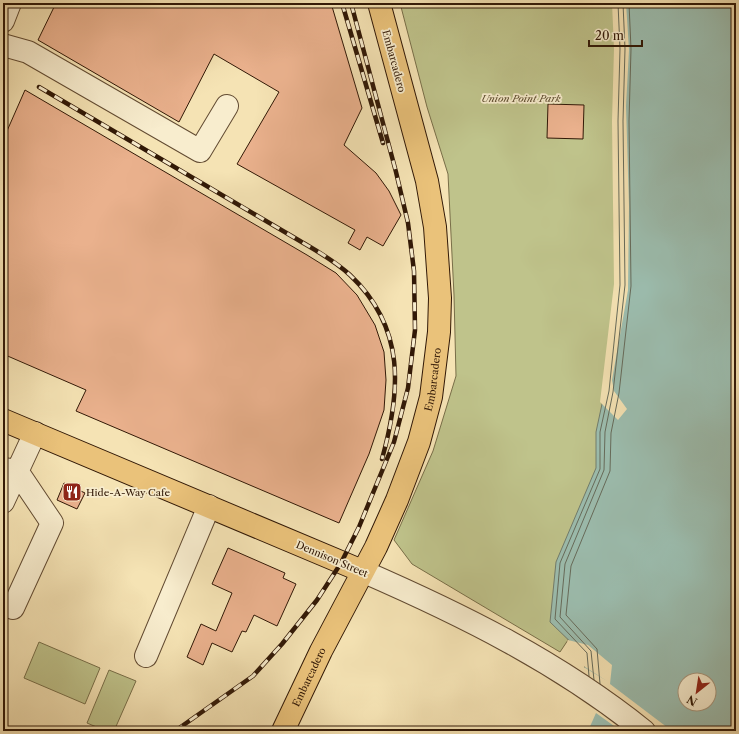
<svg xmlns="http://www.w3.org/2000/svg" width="739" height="734" viewBox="0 0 739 734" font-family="'Libre Caslon Text',serif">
<rect width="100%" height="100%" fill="#f5e3b4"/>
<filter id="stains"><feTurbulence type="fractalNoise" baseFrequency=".005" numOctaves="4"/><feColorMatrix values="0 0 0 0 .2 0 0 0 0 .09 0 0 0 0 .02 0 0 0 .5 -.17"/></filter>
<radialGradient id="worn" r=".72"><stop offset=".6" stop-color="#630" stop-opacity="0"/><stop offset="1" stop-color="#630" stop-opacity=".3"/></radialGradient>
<path fill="#bfc38b" stroke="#786e48" d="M400,3H614L637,409L568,640L560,652L412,564L394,540L433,451L456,376L454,295L448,174L427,107Z
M39,642L100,668L85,704L24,678Z
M109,670L136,681L114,731H106L87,723Z"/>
<path fill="#9cbeb0" stroke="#717c6c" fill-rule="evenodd" d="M614,3H736V731H572L586,698L584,655L550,622L556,562L596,468V432L605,390L616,284V49ZM685,680H709V704H685Z"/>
<path fill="#f5e3b4" d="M612,3H626L629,50L626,106L629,206L628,290L612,380L614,391L627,409L618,420L600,402L614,284L612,121L614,49Z
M568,640L588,645L612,665L610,684L672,731H621L596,713L588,731H570L584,697L582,666L607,681L582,665V656L567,641Z"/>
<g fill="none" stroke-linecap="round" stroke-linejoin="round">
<path stroke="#666b5b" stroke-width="1" d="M589,676L587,653L555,619L560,563L600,469V432L609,391L620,285L618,121L620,49L618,3
M594,680L591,651L560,617L565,564L604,470L605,432L613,392L625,285L623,121L625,49L623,3
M600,684L597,649L566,615L571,566L610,471L611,433L619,393L631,286L629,121L631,49L629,3"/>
</g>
<path fill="#eab18d" stroke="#311806" d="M56,3H331L362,108L344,145L376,173L389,191L401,215L383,246L367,237L360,250L348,243L355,230L237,164L279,92L214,54L179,122L38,40Z
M25,90L307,255L336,273L357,295L375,325L384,352L386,380L384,410L369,454L339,523L76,411L86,390L3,354V140Z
M548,104L584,105L583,139L547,138Z
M64,483L85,493L77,509L57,500Z
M228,548L285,573L283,578L296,584L277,626L254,615L246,632L242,631L232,652L212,643L203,665L187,657L201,624L216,631L232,593L212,584Z"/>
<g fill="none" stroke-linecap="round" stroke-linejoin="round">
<defs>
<path id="minor" d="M3,21L10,3
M3,45L28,52L200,151L227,106
M3,469L17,471L52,523L13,608L3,603
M3,502L35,433
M362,571C463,615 558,662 644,731
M146,656L209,506"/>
<g id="major">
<path d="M3,420L362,571"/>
<path id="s1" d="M283,731L321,651L376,547L397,500L419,442L431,397L439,332L440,298L435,227L427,181L379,3"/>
</g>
</defs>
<use href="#minor" stroke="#624b32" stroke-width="24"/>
<use href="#major" stroke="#311806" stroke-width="24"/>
<use href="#minor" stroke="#f8edce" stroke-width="22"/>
<use href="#major" stroke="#eac27a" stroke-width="22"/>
<defs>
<path id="rail" d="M342,3L383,143
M39,87L300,241C317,251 335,261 350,275C406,328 401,391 382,459
M175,731L253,676L282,644L317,600L341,563L359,527L394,442L408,388L415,330L414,271L408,223L396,172L351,3"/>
</defs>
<use href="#rail" stroke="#311806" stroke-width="4.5"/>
<use href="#rail" stroke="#f8edce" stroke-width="3" stroke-dasharray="9" stroke-linecap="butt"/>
</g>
<defs>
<symbol id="restaurant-square" viewBox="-11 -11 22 22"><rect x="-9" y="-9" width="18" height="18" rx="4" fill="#8f2418" stroke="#f8edce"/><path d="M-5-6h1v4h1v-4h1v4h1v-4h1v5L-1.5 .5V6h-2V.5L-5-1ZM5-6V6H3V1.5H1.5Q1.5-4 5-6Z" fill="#fff"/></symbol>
</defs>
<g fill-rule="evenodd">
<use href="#restaurant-square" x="61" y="481" width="22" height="22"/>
</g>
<g text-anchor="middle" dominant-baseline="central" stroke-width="3.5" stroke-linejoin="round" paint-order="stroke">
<g font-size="10" fill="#311806" stroke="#f8edce">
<text transform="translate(394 61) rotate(75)">Embarcadero</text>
<text stroke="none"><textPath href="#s1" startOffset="384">Embarcadero</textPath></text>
<text transform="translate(332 559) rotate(23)">Dennison Street</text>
<text stroke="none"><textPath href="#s1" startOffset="60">Embarcadero</textPath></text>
</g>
<g font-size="10" font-style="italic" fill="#5c4b2e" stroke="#f8edce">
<text x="521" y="98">Union Point Park</text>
</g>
<g font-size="10" fill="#311806" stroke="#f8edce" text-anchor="start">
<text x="86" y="492">Hide-A-Way Cafe</text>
</g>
</g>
<rect width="739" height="734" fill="none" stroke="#f5e3b4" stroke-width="16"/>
<rect x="4" y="4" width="731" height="726" fill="none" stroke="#311806" stroke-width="2"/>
<rect x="8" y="8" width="723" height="718" fill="none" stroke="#311806"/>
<g transform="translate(697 692) rotate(210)"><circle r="19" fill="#f8edce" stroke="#a8987e"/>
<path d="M0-3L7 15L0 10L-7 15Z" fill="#8f2418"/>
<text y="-6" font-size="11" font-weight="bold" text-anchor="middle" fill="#311806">N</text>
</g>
<path d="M589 40v6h53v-6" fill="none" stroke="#311806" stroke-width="2"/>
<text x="595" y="40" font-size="12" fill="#311806" stroke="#f8edce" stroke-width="3" paint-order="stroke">20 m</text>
<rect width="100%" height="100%" filter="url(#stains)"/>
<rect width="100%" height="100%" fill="url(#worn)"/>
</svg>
